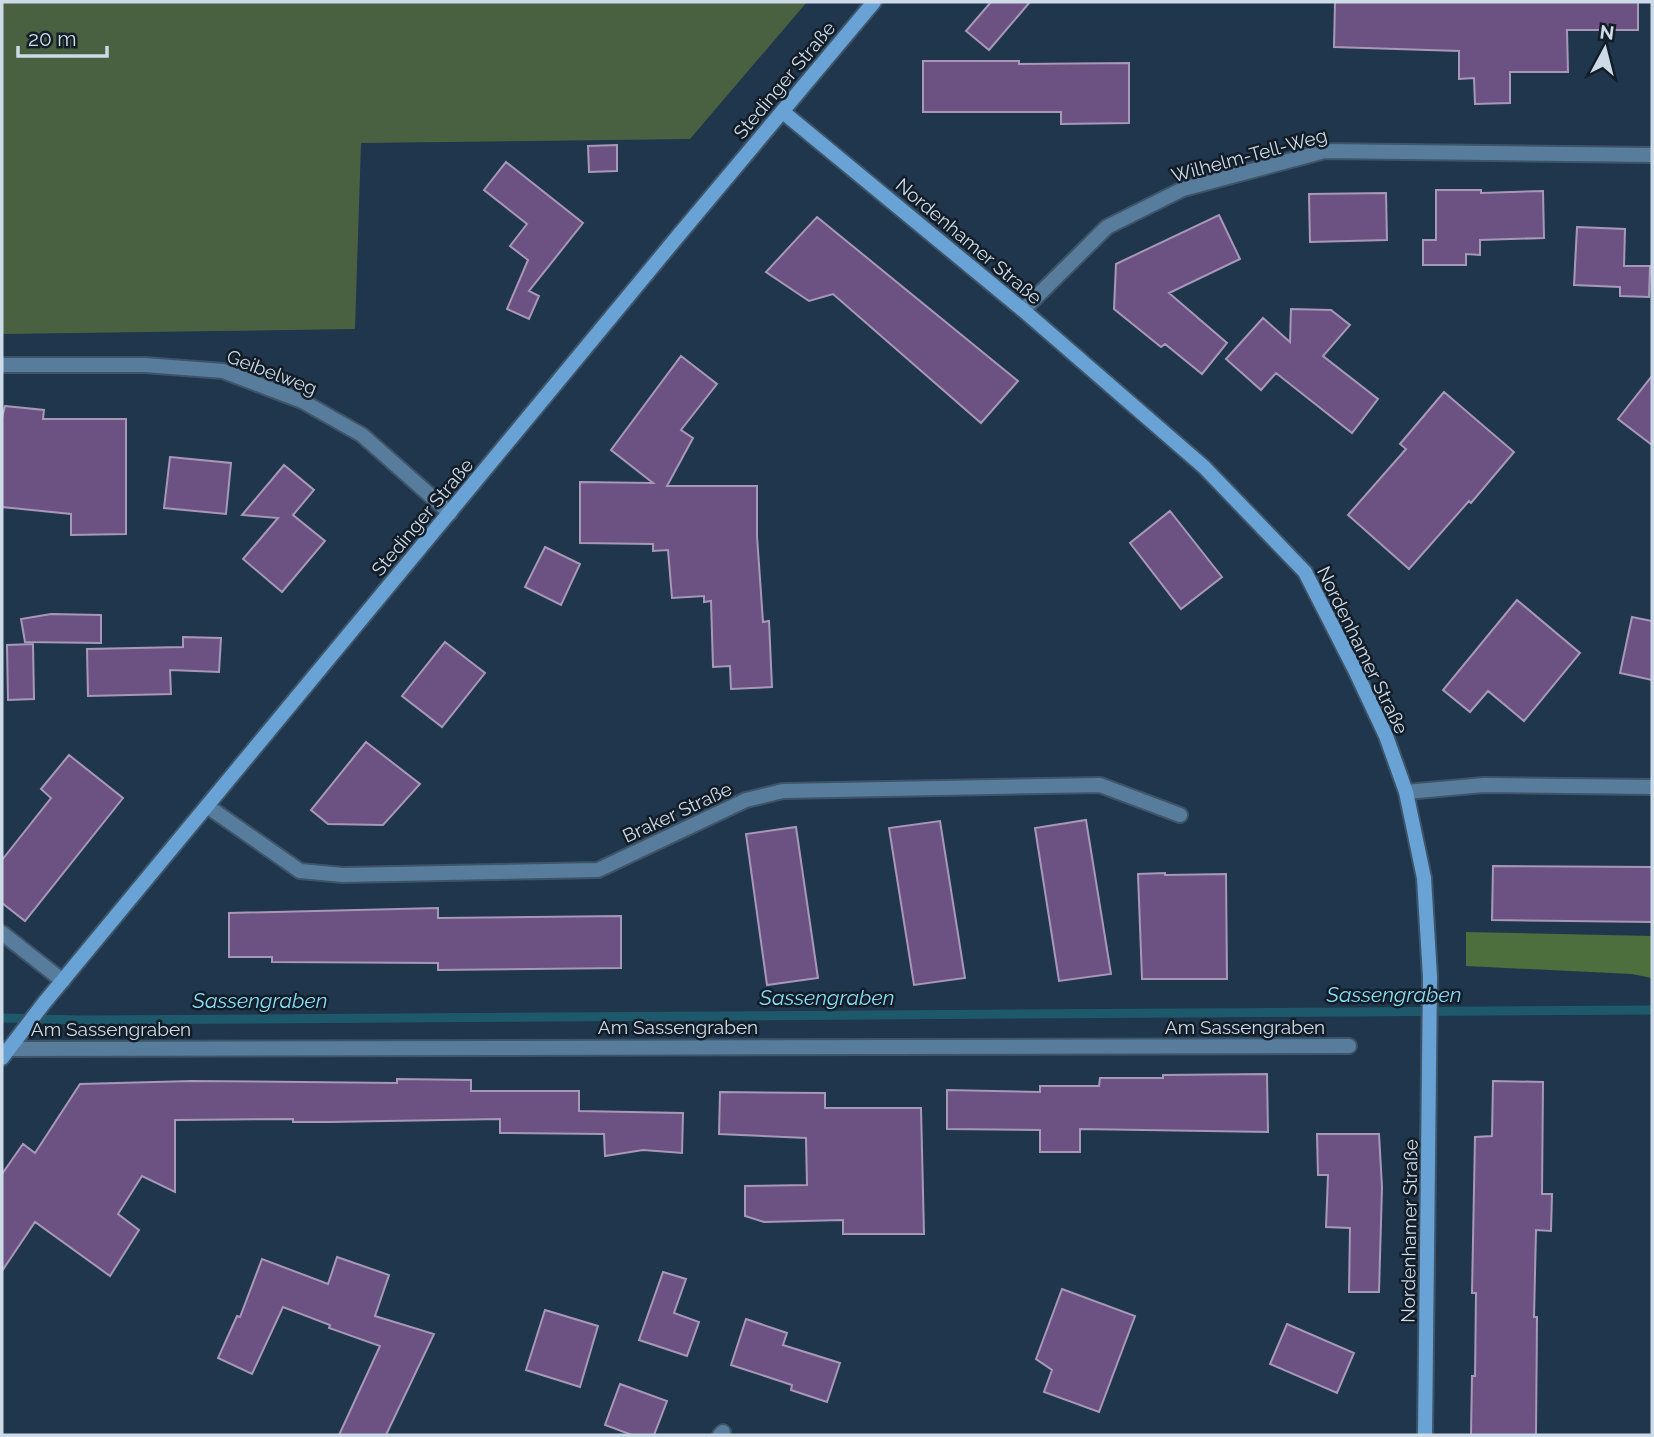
<svg xmlns="http://www.w3.org/2000/svg" width="1654" height="1437" viewBox="0 0 1654 1437" font-family="Raleway,sans-serif">
<rect width="100%" height="100%" fill="#1f364c"/>
<path fill="#4a6141" d="M2,2H807L690,139L361,143L355,329L2,334Z"/>
<path fill="#4d6f3e" d="M1466,932L1652,936V978L1632,974L1466,966Z"/>
<g fill="none" stroke-linecap="round" stroke-linejoin="round">
<path stroke="#1e596b" stroke-width="9" d="M2,1018L80,1020L1652,1010"/>
</g>
<path fill="#6c5283" stroke="#a898b7" stroke-width="2" d="M991,2H1030L989,50L966,31Z
M1335,2H1638V30H1567L1568,72H1510V103L1475,104L1474,78L1459,79V51L1334,47Z
M923,61H1019V64L1129,63V123L1061,124V112H923Z
M617,145V171L589,172L588,146Z
M506,162L583,223L529,291L539,296L529,319L507,309L528,260L510,246L527,224L484,190Z
M1436,190H1481V193L1543,191L1544,238L1480,240V255L1466,254V265H1423V240H1436Z
M1386,193L1387,240L1310,242L1309,194Z
M1219,215L1240,259L1169,293L1227,343L1202,374L1165,344L1161,347L1114,309L1116,264Z
M817,217L1018,381L981,423L833,294L809,301L766,272Z
M1577,227L1625,229L1624,266H1650L1649,297L1620,296V287L1574,285Z
M1291,309L1331,310L1350,325L1323,356L1378,399L1352,433L1276,373L1261,390L1226,359L1263,318L1290,342Z
M681,356L717,384L681,430L693,438L667,486H757V536L763,622L769,621L772,687L731,689L730,666L713,667L711,601L704,602V596L672,598L668,550L653,551V544L580,543V482L653,483L611,450Z
M1652,376V445L1618,419Z
M1444,392L1514,452L1471,503L1469,501L1409,569L1348,515L1406,449L1400,444Z
M5,406L44,410L43,419H126V534L71,535V514L2,507V418Z
M170,457L231,463L226,514L164,508Z
M284,465L314,490L293,515L325,541L282,592L243,559L278,518L242,515Z
M1170,511L1222,577L1181,609L1130,543Z
M545,547L580,564L561,605L525,587Z
M1517,600L1580,653L1524,721L1488,691L1470,712L1443,690Z
M51,614L101,615V643L25,642L21,619Z
M1632,617L1652,621V680L1620,673Z
M183,637L221,638L219,672L170,670L171,694L88,696L87,649L183,647Z
M445,642L485,673L442,727L402,696Z
M33,644L34,699L8,700L7,645Z
M366,742L420,784L383,825L328,824L311,810Z
M69,755L123,798L25,921L2,903V860L51,798L41,789Z
M1086,820L1111,974L1059,981L1035,828Z
M940,821L965,978L914,985L889,828Z
M796,827L818,978L767,985L746,834Z
M1493,866L1652,867V922L1492,920Z
M1165,873V875L1226,874L1227,979H1142L1138,874Z
M438,908V918L621,916V968L438,970V963L272,962V957H229V913Z
M1267,1074L1268,1132L1080,1129V1152H1040V1130L947,1129V1090L1040,1092V1086H1099L1100,1078H1163V1075Z
M397,1079L471,1080V1091H579V1111L683,1113L682,1153L643,1150L605,1156L604,1134L500,1133V1119L330,1122H293V1119L175,1120V1192L142,1176L118,1214L139,1230L110,1276L35,1222L2,1271V1174L23,1144L35,1153L80,1084L192,1081L397,1083Z
M1493,1081L1543,1082L1542,1194H1552L1551,1231L1536,1230L1534,1317H1537L1536,1435H1471L1472,1376H1475L1476,1293H1472L1475,1137L1492,1136Z
M720,1092L825,1093V1108H921L924,1234H843V1220L764,1222L745,1216V1186L807,1185L806,1138L719,1134Z
M1317,1134H1379L1382,1187L1379,1292H1349L1350,1228L1326,1227L1328,1175H1318Z
M337,1257L389,1275L375,1316L434,1334L386,1435H339L380,1346L329,1328L330,1325L283,1307L252,1374L218,1358L237,1316L240,1317L262,1259L328,1284Z
M663,1272L686,1279L674,1313L699,1322L687,1356L639,1340Z
M1062,1289L1135,1316L1099,1412L1044,1392L1052,1370L1036,1359Z
M545,1310L598,1326L580,1387L526,1370Z
M746,1319L787,1333L783,1345L840,1363L827,1402L791,1390L792,1385L731,1365Z
M1287,1324L1354,1353L1337,1393L1270,1364Z
M620,1384L667,1401L654,1435H632L605,1425Z"/>
<g fill="none" stroke-linecap="round" stroke-linejoin="round">
<defs>
<path id="street" d="M1023,310L1107,227L1183,189L1325,151L1652,155
M2,365H145L223,371L302,401L362,435L450,513
M1406,792L1484,785L1652,787
M207,806L300,871L343,875L598,870L746,800L783,791L1100,785L1180,815
M2,933L63,981
M8,1049L1349,1046
M720,1435L723,1432"/>
<path id="secondary" d="M783,112L1023,310L1204,467L1305,572L1355,670L1386,736L1406,792L1424,878L1430,977L1425,1435
M2,1058L44,1003L678,236L874,2"/>
</defs>
<use href="#street" stroke="#3e5468" stroke-width="18"/>
<use href="#secondary" stroke="#3e5468" stroke-width="18"/>
<use href="#street" stroke="#587c9c" stroke-width="14"/>
<use href="#secondary" stroke="#69a3d6" stroke-width="14"/>
</g>
<g text-anchor="middle" dominant-baseline="central" stroke-width="5" stroke-linejoin="round" paint-order="stroke">
<g font-size="19" fill="#cddbe8" stroke="#131d27">
<text transform="translate(784 80) rotate(-50)">Stedinger Straße</text>
<text transform="translate(1249 155) rotate(-15)">Wilhelm-Tell-Weg</text>
<text transform="translate(969 241) rotate(40)">Nordenhamer Straße</text>
<text transform="translate(272 372) rotate(21)">Geibelweg</text>
<text transform="translate(422 517) rotate(-50)">Stedinger Straße</text>
<text transform="translate(1363 650) rotate(64)">Nordenhamer Straße</text>
<text transform="translate(677 812) rotate(-25)">Braker Straße</text>
<text x="678" y="1027">Am Sassengraben</text>
<text x="1245" y="1027">Am Sassengraben</text>
<text x="111" y="1029">Am Sassengraben</text>
<text transform="translate(1409 1231) rotate(-89)">Nordenhamer Straße</text>
</g>
<g font-size="21" font-style="italic" fill="#88dcf8" stroke="#131d27">
<text x="1394" y="994">Sassengraben</text>
<text x="827" y="997">Sassengraben</text>
<text x="260" y="1000">Sassengraben</text>
</g>
</g>
<rect width="1654" height="1437" fill="none" stroke="#cddbe8" stroke-width="7"/>
<g transform="translate(1605 49) rotate(7)" stroke="#131d27" stroke-width="5" paint-order="stroke">
<path d="M0-5L12 26L0 18L-12 26Z" fill="#cddbe8"/>
<text y="-10" font-size="19" font-weight="bold" text-anchor="middle" fill="#cddbe8">N</text>
</g>
<path d="M18 46v10h89v-10" fill="none" stroke="#cddbe8" stroke-width="3.5"/>
<text x="28" y="46" font-size="21" fill="#cddbe8" stroke="#131d27" stroke-width="5" paint-order="stroke">20 m</text>
</svg>
